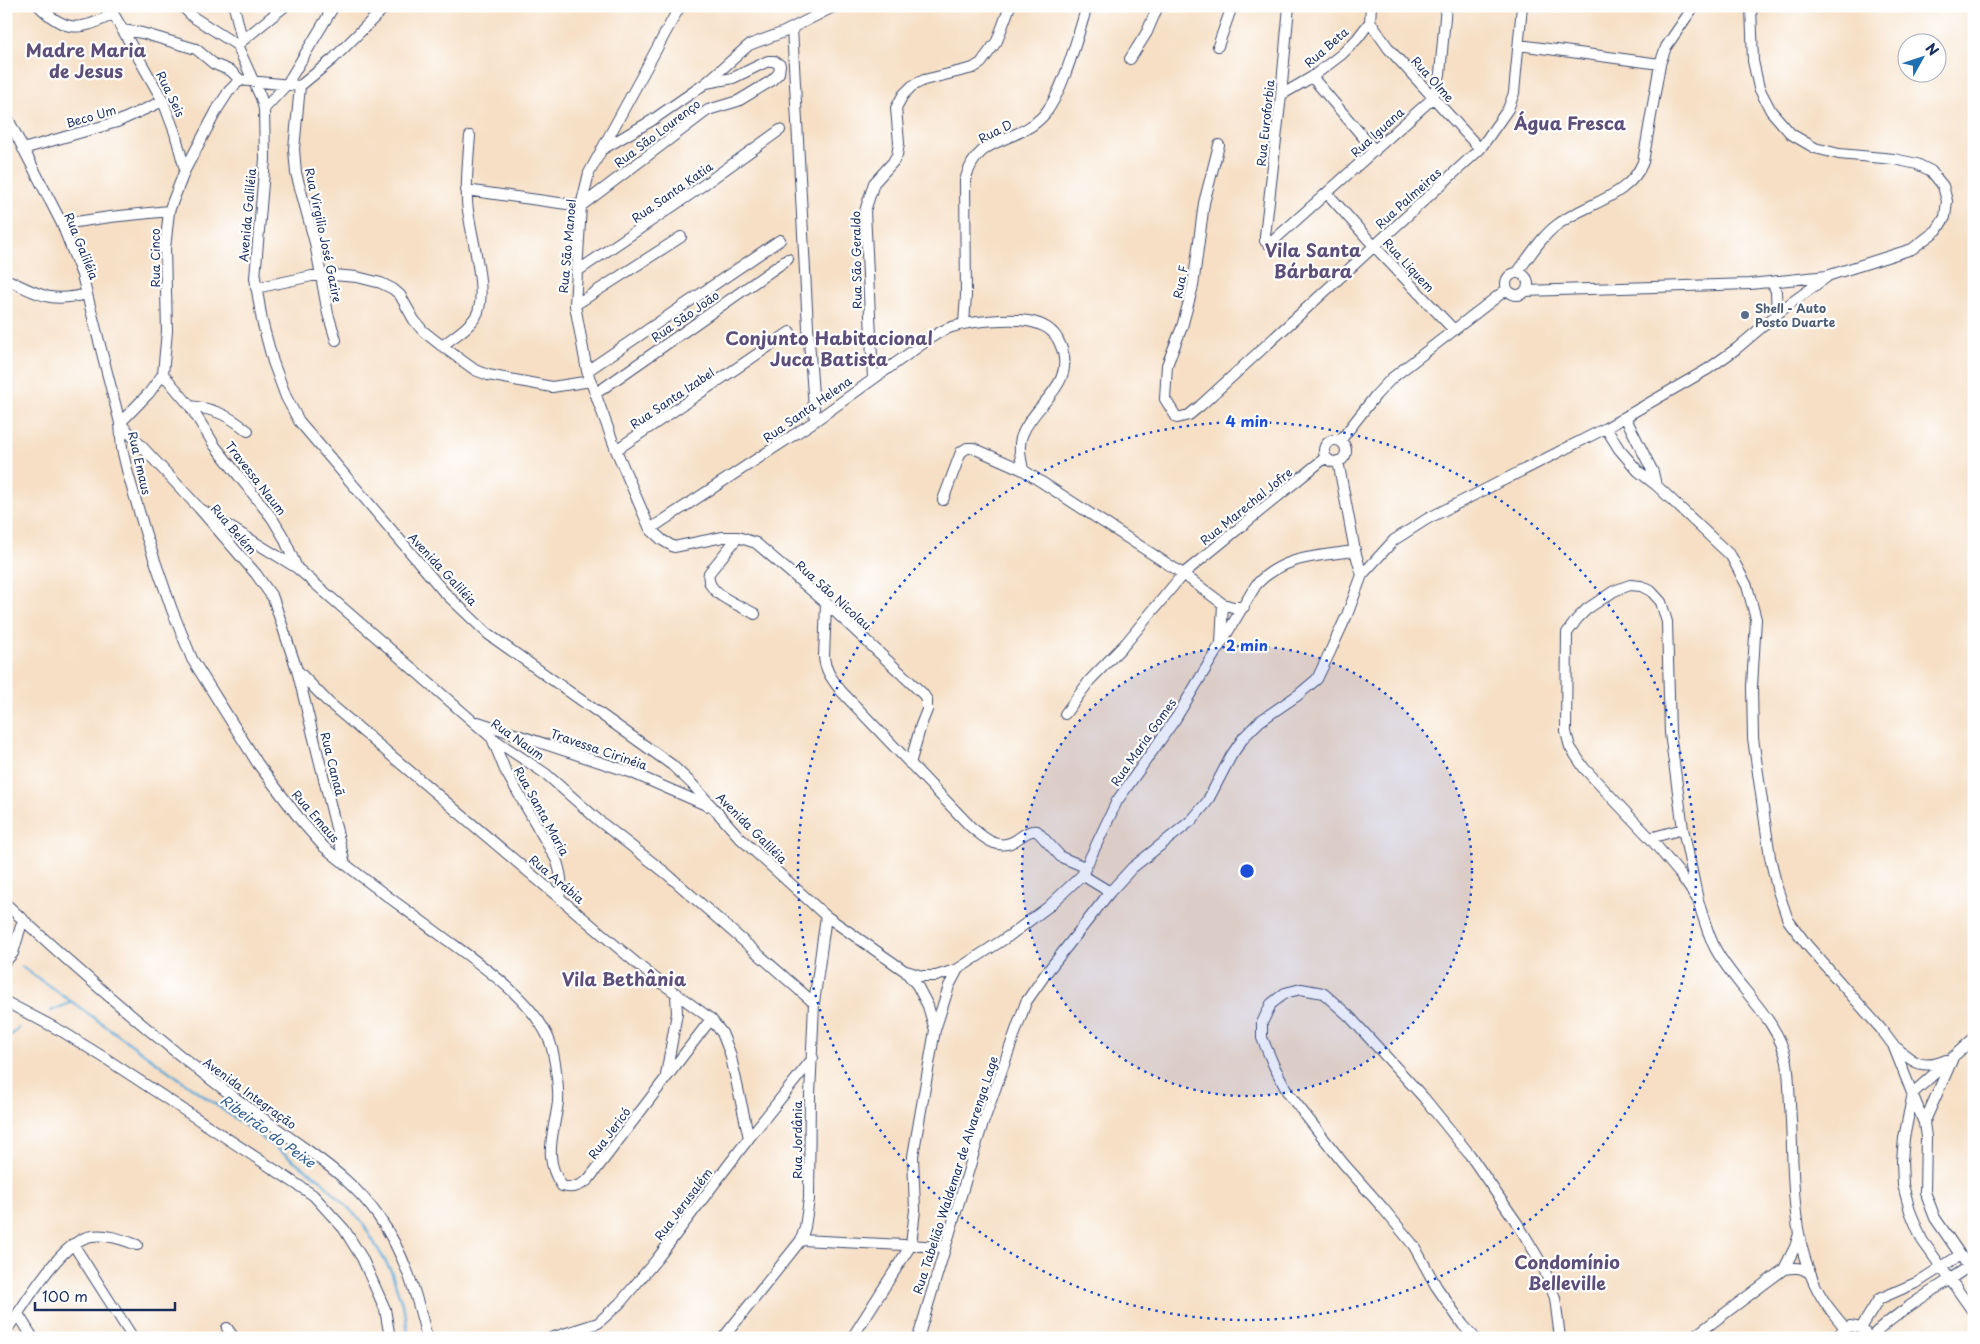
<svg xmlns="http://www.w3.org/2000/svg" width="1980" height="1344" viewBox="0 0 1980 1344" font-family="'Playpen Sans',sans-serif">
<rect width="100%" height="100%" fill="#fff"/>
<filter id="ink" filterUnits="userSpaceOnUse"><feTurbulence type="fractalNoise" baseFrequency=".02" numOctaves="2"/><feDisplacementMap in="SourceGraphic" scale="10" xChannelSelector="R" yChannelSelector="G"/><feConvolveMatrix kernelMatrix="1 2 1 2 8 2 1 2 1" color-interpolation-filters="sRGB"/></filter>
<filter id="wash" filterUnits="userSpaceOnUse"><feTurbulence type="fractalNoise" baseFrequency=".0096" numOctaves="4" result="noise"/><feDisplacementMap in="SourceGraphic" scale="20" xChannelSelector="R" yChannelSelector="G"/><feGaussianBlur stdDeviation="1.12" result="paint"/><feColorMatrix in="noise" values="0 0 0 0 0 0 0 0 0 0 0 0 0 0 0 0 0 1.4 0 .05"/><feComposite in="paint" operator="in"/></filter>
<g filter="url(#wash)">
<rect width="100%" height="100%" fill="#f6dfc5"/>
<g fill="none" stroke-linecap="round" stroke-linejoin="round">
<path stroke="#5ca9d5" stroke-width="2.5" d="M22,967L72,1002
M51,1011L72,1002L321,1180L362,1222L391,1271L406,1316L408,1338
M6,1041L18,1028"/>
</g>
</g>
<g filter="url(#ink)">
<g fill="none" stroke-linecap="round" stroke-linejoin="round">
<defs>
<path id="minor" d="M39,6C65,33 82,31 113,14
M109,6L163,101L175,133L185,170
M182,6L193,17L237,45
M234,6L242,40
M680,6L589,173L581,206L575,305L587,371L616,450L650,529L662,540L674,547L723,537H738L756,543L826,603L923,694L927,700V710L921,725L910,764
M1289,6L1281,95L1265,236V241L1267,243L1274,240L1433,98L1440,74L1446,6
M1370,22L1389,49L1480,149
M792,28L808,327L815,421
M122,30L142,33L196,49L214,64L231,71L240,80
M237,45L261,98L264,109L265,159L255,278L262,321L273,362L286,397L299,421L444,592L488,634L672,765L692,784L740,838L826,916L905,971L917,985L928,1006L935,1030
M237,45L285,6
M1519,45L1660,64
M1218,46L1232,6
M1130,59L1147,32L1158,6
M1312,77L1375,151
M300,86L333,59L386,6
M1281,95L1312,77L1342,54L1357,39L1370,22L1371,6
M264,109L287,84L334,6
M6,115L62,224L82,275L120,423L122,449L128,474L146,535L172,610L192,659L258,764L302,822L324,847C361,878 401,906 439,934C475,961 534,999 550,1042C555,1056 559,1088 558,1102C554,1134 542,1158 562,1186C573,1189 579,1186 588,1180L711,1019
M1219,145L1204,203L1193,286L1182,327L1167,365L1165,399L1177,418L1189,415L1200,406L1480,149L1508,109L1514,93L1522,6
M23,149L117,122L163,101
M601,150L651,121L706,83L749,45L784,32L835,6
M466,190L581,206L708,110L738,101L771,81L779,73L780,65L774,61H768L733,78L706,83
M1327,193L1374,246L1454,330
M62,224L110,217L169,211
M576,272L695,191L780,130
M1517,273C1529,257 1541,237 1557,225C1585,203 1629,198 1643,162L1660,64L1666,47L1694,6
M1506 284a11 11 0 1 1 22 0a11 11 0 1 1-22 0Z
M6,279C39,295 50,303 87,294
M1772,282L1776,291L1777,314
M256,288L321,274L357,277L381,283L393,289L400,295L414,320L423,331L442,346L475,370L488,375L552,387L591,381
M1525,291L1750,284L1827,276L1912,249L1937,230L1945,217L1947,201L1943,186L1931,171L1917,164L1894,159L1839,154L1815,148L1791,134L1771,111L1759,88L1753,61L1751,6
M575,305L681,237
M964,323L966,296L965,181C977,133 1015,145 1042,117C1062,97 1078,35 1087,6
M442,346C453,337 469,328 476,316C490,293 468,228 467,201C466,180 468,158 470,136
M587,371L780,240
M163,374L190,406L215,446L272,518L284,538L297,568
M873,378L865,211L874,183L893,162L897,155L899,143L896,108L903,95L912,86L924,80L973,68L981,63L997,41L1010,6
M595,394L788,259
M190,406C215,409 228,415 248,431
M1625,417L1653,472L1656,485
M120,423L149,393L163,374L167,331L165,249L169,211L185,170L218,108L229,91L240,80L300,86L294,149L296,173L315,243L328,314L336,340
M120,423L199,508L256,574L273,598L297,670L345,864
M1606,428L1619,449L1638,471L1656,485L1731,556L1747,586L1756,619L1752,686L1753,738L1770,857L1777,888L1788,920L1807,945L1881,1029L1893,1045L1924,1123L1926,1137L1925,1192L1935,1218L1974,1275
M1324 451a11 11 0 1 1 22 0a11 11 0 1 1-22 0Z
M1340,441L1376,395L1392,378L1507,289
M616,450L790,332
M943,500L961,452L967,448H973L1023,470L1183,574L1223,604L1233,607H1244
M199,508L297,568L492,738L546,774L598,820L667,874L814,1003
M650,529L815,421L932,337C938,333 945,329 952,327C970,321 1010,318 1028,321C1043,324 1054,329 1060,344C1078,384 1036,402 1023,433C1017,445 1021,458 1023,470
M738,537L709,573C704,594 740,605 755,614
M1362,575L1394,540L1427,519L1606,428L1708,369L1736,349L1788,305L1827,277
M1630,585L1641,586L1651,591L1661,602L1667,622L1670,733L1683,829L1698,900L1680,874L1650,838L1584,768L1570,747L1566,732L1567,633L1577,619L1587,609L1614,591Z
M826,603L824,657C825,671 833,680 841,691L970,826C985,839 1000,853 1019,838C1025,834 1029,830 1037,831L1061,857L1085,867
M1221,643L1223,604
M297,670L328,702L648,973L711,1019L722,1033L730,1053L749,1138
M1065,714L1090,680L1126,643L1183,574L1326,457
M478,722L630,772L708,806
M492,738L505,770L556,859C561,873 563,883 559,897
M1650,838L1683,829
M1082,875L1110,892
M1698,900C1703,917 1708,935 1716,950C1737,988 1778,1018 1787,1062C1789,1075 1789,1090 1790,1104C1795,1169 1787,1243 1824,1301C1830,1310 1838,1319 1845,1328
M6,904C74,967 144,1029 218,1085C248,1108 279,1130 310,1152C335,1170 360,1190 378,1216C404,1252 417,1295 427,1338
M6,961L13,953L23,919
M906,971L922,976H936L958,969L1009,936L1048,907L1082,875L1117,801L1176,718L1256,585C1282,556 1318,556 1355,551
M6,1002L63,1032L108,1060L313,1195L344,1229L362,1258L385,1309L390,1338
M1974,1038L1913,1093L1904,1138L1902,1161L1903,1185L1910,1211L1922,1240L1974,1313
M1897,1048C1913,1063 1924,1070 1946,1060
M666,1075L677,1013L676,994
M1924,1123L1952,1060
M801,1240L945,1247
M73,1244L133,1338
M1784,1269C1796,1267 1801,1267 1811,1274
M18,1314L33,1338
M227,1328L234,1338
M1861,1328L1879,1299L1918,1282L1960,1255
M6,1331C24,1306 62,1239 92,1236C108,1234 123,1240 137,1245
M551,1338L598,1323L620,1303L657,1259L749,1138L813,1058
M723,1338L801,1240L805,1227L809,1199L810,1095L814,1003L826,916
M852,1338L911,1245L915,1210L913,1156L935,1030L949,986L958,969
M918,1338L981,1129L1026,1002L1047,972L1110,892L1132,868L1192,820L1207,802L1231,756L1244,737L1260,721L1298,695L1317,679L1329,654L1347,615L1362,575L1355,551L1338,461
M1475,1338L1463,1325L1436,1286L1414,1246L1382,1207L1343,1163L1288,1093L1274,1066L1262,1038V1023L1271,1004L1285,993L1301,989L1323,993L1349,1016L1424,1098L1470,1155L1519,1226L1543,1266L1555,1298L1560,1338
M1692,1338L1784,1269L1795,1247L1799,1234
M1838,1338L1841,1332L1850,1326L1861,1328L1865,1332
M1870,1338C1899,1310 1935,1290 1968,1267"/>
</defs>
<use href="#minor" stroke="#3c496d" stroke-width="12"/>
<use href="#minor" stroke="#fff" stroke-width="10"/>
</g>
</g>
<circle cx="1247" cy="871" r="225" fill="#1d4ed8" fill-opacity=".12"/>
<g fill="none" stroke="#1d4ed8" stroke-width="2.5" stroke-dasharray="2.5 5">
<circle cx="1247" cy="871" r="225"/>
<circle cx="1247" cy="871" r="449"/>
</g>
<circle fill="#5c6f8a" stroke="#fff" stroke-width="2" cx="1745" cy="315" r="5"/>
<g text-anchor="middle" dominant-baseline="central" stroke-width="4.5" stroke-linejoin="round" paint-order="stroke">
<g font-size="12" fill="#1b2f5e" stroke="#fff">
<text transform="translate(1326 47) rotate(-41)">Rua Beta</text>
<text transform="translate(1433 79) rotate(48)">Rua Olme</text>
<text transform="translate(171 94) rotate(64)">Rua Seis</text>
<text transform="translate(91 116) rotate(-16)">Beco Um</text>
<text transform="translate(1265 123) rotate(-84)">Rua Euroforbia</text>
<text transform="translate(995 131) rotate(-28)">Rua D</text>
<text transform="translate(1377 132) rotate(-42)">Rua Iguana</text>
<text transform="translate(657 133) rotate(-37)">Rua São Lourenço</text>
<text transform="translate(672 192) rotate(-35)">Rua Santa Katia</text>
<text transform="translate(1408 198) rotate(-42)">Rua Palmeiras</text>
<text transform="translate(247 215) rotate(-85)">Avenida Galiléia</text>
<text transform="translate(324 235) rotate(78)">Rua Virgilio José Gazire</text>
<text transform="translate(82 246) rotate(68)">Rua Galiléia</text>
<text transform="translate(567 246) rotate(-85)">Rua São Manoel</text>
<text transform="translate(155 258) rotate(-90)">Rua Cinco</text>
<text transform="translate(856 260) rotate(-91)">Rua São Geraldo</text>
<text transform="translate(1409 265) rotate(47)">Rua Liquem</text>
<text transform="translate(1180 282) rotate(-79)">Rua F</text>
<text transform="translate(685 316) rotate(-35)">Rua São João</text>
<text transform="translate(672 398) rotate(-34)">Rua Santa Izabel</text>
<text transform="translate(807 409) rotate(-35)">Rua Santa Helena</text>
<text transform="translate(140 463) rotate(77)">Rua Emaus</text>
<text transform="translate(256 478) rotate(52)">Travessa Naum</text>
<text transform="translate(1246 506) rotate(-39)">Rua Marechal Jofre</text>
<text transform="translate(234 529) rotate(49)">Rua Belém</text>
<text transform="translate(443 569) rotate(47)">Avenida Galiléia</text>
<text transform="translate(834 595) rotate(42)">Rua São Nicolau</text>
<text transform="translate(518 739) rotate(35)">Rua Naum</text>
<text transform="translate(1143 742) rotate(-55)">Rua Maria Gomes</text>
<text transform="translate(599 749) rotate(19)">Travessa Cirinéia</text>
<text transform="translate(333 764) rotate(76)">Rua Canaã</text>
<text transform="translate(542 811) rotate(61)">Rua Santa Maria</text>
<text transform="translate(316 816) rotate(49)">Rua Emaus</text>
<text transform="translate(752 828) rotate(45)">Avenida Galiléia</text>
<text transform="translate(557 879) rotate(40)">Rua Arábia</text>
<text transform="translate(250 1093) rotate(36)">Avenida Integração</text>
<text transform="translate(609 1133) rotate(-53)">Rua Jericó</text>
<text transform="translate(797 1140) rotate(-90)">Rua Jordânia</text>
<text transform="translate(955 1175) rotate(-72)">Rua Tabelião Waldemar de Alvarenga Lage</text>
<text transform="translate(683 1204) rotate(-53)">Rua Jerusalém</text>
</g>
<g font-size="12" font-weight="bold" fill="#4e5e75" stroke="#fff" text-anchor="start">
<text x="1755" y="308">Shell - Auto<tspan x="1755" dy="14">Posto Duarte</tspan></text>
</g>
<g font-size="14" font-style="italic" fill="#35608e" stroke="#fff">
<text transform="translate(268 1131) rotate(36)">Ribeirão do Peixe</text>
</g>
<g font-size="18" font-weight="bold" fill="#5d4f79" stroke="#fff">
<text x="86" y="49">Madre Maria<tspan x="86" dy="21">de Jesus</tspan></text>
<text x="1570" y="122">Água Fresca</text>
<text x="1313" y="249">Vila Santa<tspan x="1313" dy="21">Bárbara</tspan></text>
<text x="829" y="337">Conjunto Habitacional<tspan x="829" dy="21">Juca Batista</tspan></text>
<text x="624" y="978">Vila Bethânia</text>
<text x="1567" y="1261">Condomínio<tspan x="1567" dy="21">Belleville</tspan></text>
</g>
</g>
<circle cx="1247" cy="871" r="8" fill="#1d4ed8" stroke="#fff" stroke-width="2.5"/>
<g font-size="15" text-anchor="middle" font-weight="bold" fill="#1d4ed8" stroke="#fff" stroke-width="4.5" stroke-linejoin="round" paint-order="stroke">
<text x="1247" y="427">4 min</text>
<text x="1247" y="651">2 min</text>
</g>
<rect width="1980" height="1344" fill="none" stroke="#fff" stroke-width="25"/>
<g transform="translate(1922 58) rotate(50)"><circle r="24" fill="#ffffff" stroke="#a4acbf"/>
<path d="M0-4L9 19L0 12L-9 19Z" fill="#1f6fb2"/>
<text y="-8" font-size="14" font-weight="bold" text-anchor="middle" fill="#1b2f5e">N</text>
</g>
<path d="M35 1302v8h140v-8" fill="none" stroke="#1b2f5e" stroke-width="2.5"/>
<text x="42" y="1302" font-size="15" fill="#1b2f5e" stroke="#ffffff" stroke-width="4" paint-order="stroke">100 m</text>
</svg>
